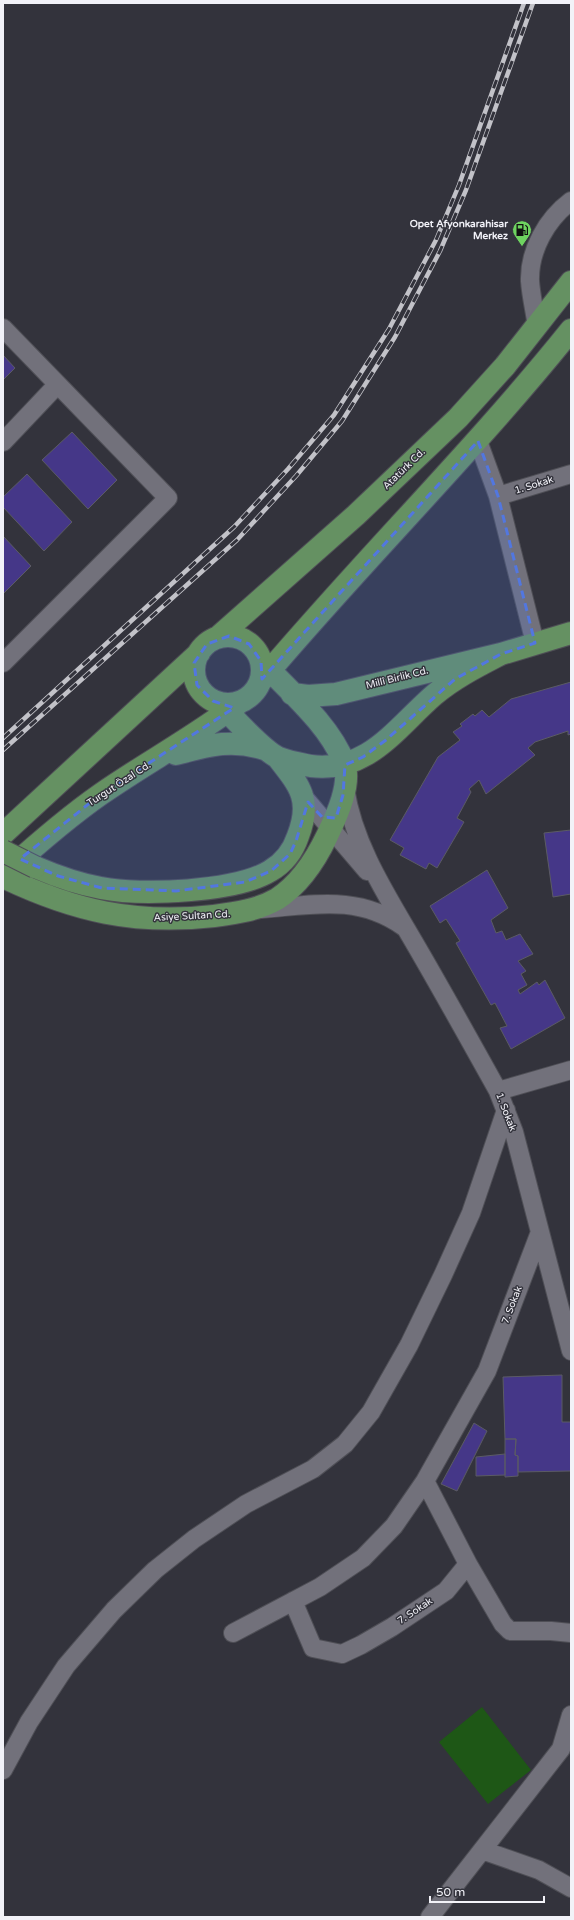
<svg xmlns="http://www.w3.org/2000/svg" width="574" height="1920" viewBox="0 0 574 1920" font-family="'Varela Round',sans-serif">
<rect width="100%" height="100%" fill="#33333c"/>
<path fill="#1e5716" d="M482,1707L531,1770L488,1804L439,1742Z"/>
<path fill="#453788" stroke="#5b5b64" d="M3,355L15,368L3,380Z
M72,432L117,480L88,509L42,460Z
M27,474L72,522L44,551L3,507V497Z
M3,536L31,566L3,594Z
M571,682V734L568,735V731L535,742L528,748L535,755L486,794L479,780L469,789L471,792L457,818L464,822L437,868L429,863L426,869L400,855L404,848L390,840L438,757L460,740L453,732L462,726L460,724L473,714L475,716L482,710L489,717L511,699Z
M571,830V894L553,897L544,833Z
M487,870L508,908L491,920L496,933L502,931L506,940L520,934L533,954L518,961L526,971L521,974L527,985L518,990L520,994L537,982L539,985L545,980L565,1018L511,1049L500,1028L507,1026L495,1003L491,1005L456,943L460,941L446,919L440,923L430,906Z
M562,1375V1422H571V1471L518,1472V1456L515,1455L516,1439H505L503,1377Z
M474,1423L487,1431L457,1491L441,1484Z
M505,1439H516L515,1455L518,1456V1476L505,1477Z
M505,1454V1475L476,1476V1457Z"/>
<g fill="none" stroke-linecap="round" stroke-linejoin="round">
<defs>
<path id="minor" d="M537,327C535,312 531,296 530,281C529,250 547,219 571,201
M3,328L168,498L3,663
M478,441L498,496L535,643
M3,442L57,385
M498,496L571,474
M345,788C354,849 392,903 422,956C448,1001 473,1046 498,1091L514,1132L571,1351
M303,796L367,871
M261,909C313,905 358,894 404,927
M498,1091L571,1070
M425,1481L468,1564L503,1624L510,1631H551L571,1633
M293,1601L313,1648L342,1654L361,1645L392,1627L446,1591L468,1564
M233,1633L320,1587L363,1558L394,1526L425,1481L487,1371L540,1232
M3,1770L29,1722L66,1666L114,1610L155,1570L194,1539L246,1504L313,1469L345,1444L371,1412L409,1345L443,1275L471,1213L506,1110
M482,1850L539,1870L571,1888
M430,1917L561,1749L571,1715"/>
<path id="major" d="M194 670a34 34 0 1 1 68 0a34 34 0 1 1-68 0Z
M217,638L356,515L458,418L505,366L571,282
M260,682C361,562 473,452 571,330
M292,694L308,696L336,694L501,654L571,633
M219,703C232,716 263,751 279,758C289,762 301,764 311,766C368,773 396,728 434,695C454,678 478,666 501,654
M176,754C209,745 233,738 267,750
M3,834L199,653
M35,867C56,876 78,884 101,888C141,896 236,892 270,871C284,863 293,851 298,836C312,800 300,786 278,758
M7,871C37,844 68,817 101,794C147,762 196,736 240,702
M3,877C74,911 135,925 214,916C236,913 258,910 277,899C300,884 316,859 327,836C336,817 352,784 344,763C330,725 288,690 261,661"/>
</defs>
<use href="#minor" stroke="#4f4f56" stroke-width="20"/>
<use href="#major" stroke="#4f4f56" stroke-width="24"/>
<use href="#minor" stroke="#72717b" stroke-width="18"/>
<use href="#major" stroke="#659162" stroke-width="22"/>
<defs>
<path id="rail" d="M3,738L234,527L288,469L334,415L389,329L436,240L459,185L524,3
M3,750L237,540L296,476L342,421L395,337L440,251L466,190L533,3"/>
</defs>
<use href="#rail" stroke="#c2c2c8" stroke-width="4.5"/>
<use href="#rail" stroke="#33333c" stroke-width="3" stroke-dasharray="9" stroke-linecap="butt"/>
<defs>
<path id="major-bridge" d="M3,851L35,867"/>
</defs>
<use href="#major-bridge" stroke="#4f4f56" stroke-width="24" stroke-linecap="butt"/>
<use href="#major-bridge" stroke="#659162" stroke-width="22"/>
</g>
<path fill="#5277e0" fill-opacity="0.2" stroke="#5277e0" stroke-width="3" stroke-dasharray="8 5" stroke-linejoin="round" d="M478,441L498,496L535,643L501,654L455,679L386,740L363,757L345,765L343,795L336,818L322,817L308,802L296,841L290,854L271,871L245,882L176,891L102,888L58,876L20,859L101,794L234,708L213,701L197,685L194,663L207,644L229,636L249,644L261,661L262,679Z"/>
<defs>
<symbol id="fuel-pin" viewBox="-11 -11 22 30"><path d="M0 17L-7.5 6A9.5 9.5 0 1 1 7.5 6Z" fill="#6ed360" stroke="#33333c"/><path d="M-5.5-6h7V0h2V4h1.3V-2.5L3-4.5l.8-.8L6-3V5H2.5V1h-1V6h-7ZM-4.2-4.7v3.2H.2V-4.7Z" fill="#111"/></symbol>
</defs>
<g fill-rule="evenodd">
<use href="#fuel-pin" x="511" y="219" width="22" height="30"/>
</g>
<g text-anchor="middle" dominant-baseline="central" stroke-width="3" stroke-linejoin="round" paint-order="stroke">
<g font-size="10" font-weight="bold" fill="#f2f2f8" stroke="#33333c" text-anchor="end">
<text x="508" y="224">Opet Afyonkarahisar<tspan x="508" dy="12">Merkez</tspan></text>
</g>
<g font-size="10" fill="#f2f2f8" stroke="#33333c">
<text transform="translate(404 469) rotate(-44)">Atatürk Cd.</text>
<text transform="translate(534 485) rotate(-17)">1. Sokak</text>
<text transform="translate(397 678) rotate(-14)">Millî Birlik Cd.</text>
<text transform="translate(119 784) rotate(-33)">Turgut Özal Cd.</text>
<text transform="translate(192 916) rotate(-3)">Asiye Sultan Cd.</text>
<text transform="translate(506 1112) rotate(69)">1. Sokak</text>
<text transform="translate(512 1305) rotate(-69)">7. Sokak</text>
<text transform="translate(415 1611) rotate(-34)">7. Sokak</text>
</g>
</g>
<rect width="574" height="1920" fill="none" stroke="#f2f2f8" stroke-width="8"/>
<path d="M430 1896v6h114v-6" fill="none" stroke="#f2f2f8" stroke-width="2"/>
<text x="436" y="1896" font-size="12" fill="#f2f2f8" stroke="#33333c" stroke-width="3" paint-order="stroke">50 m</text>
</svg>
